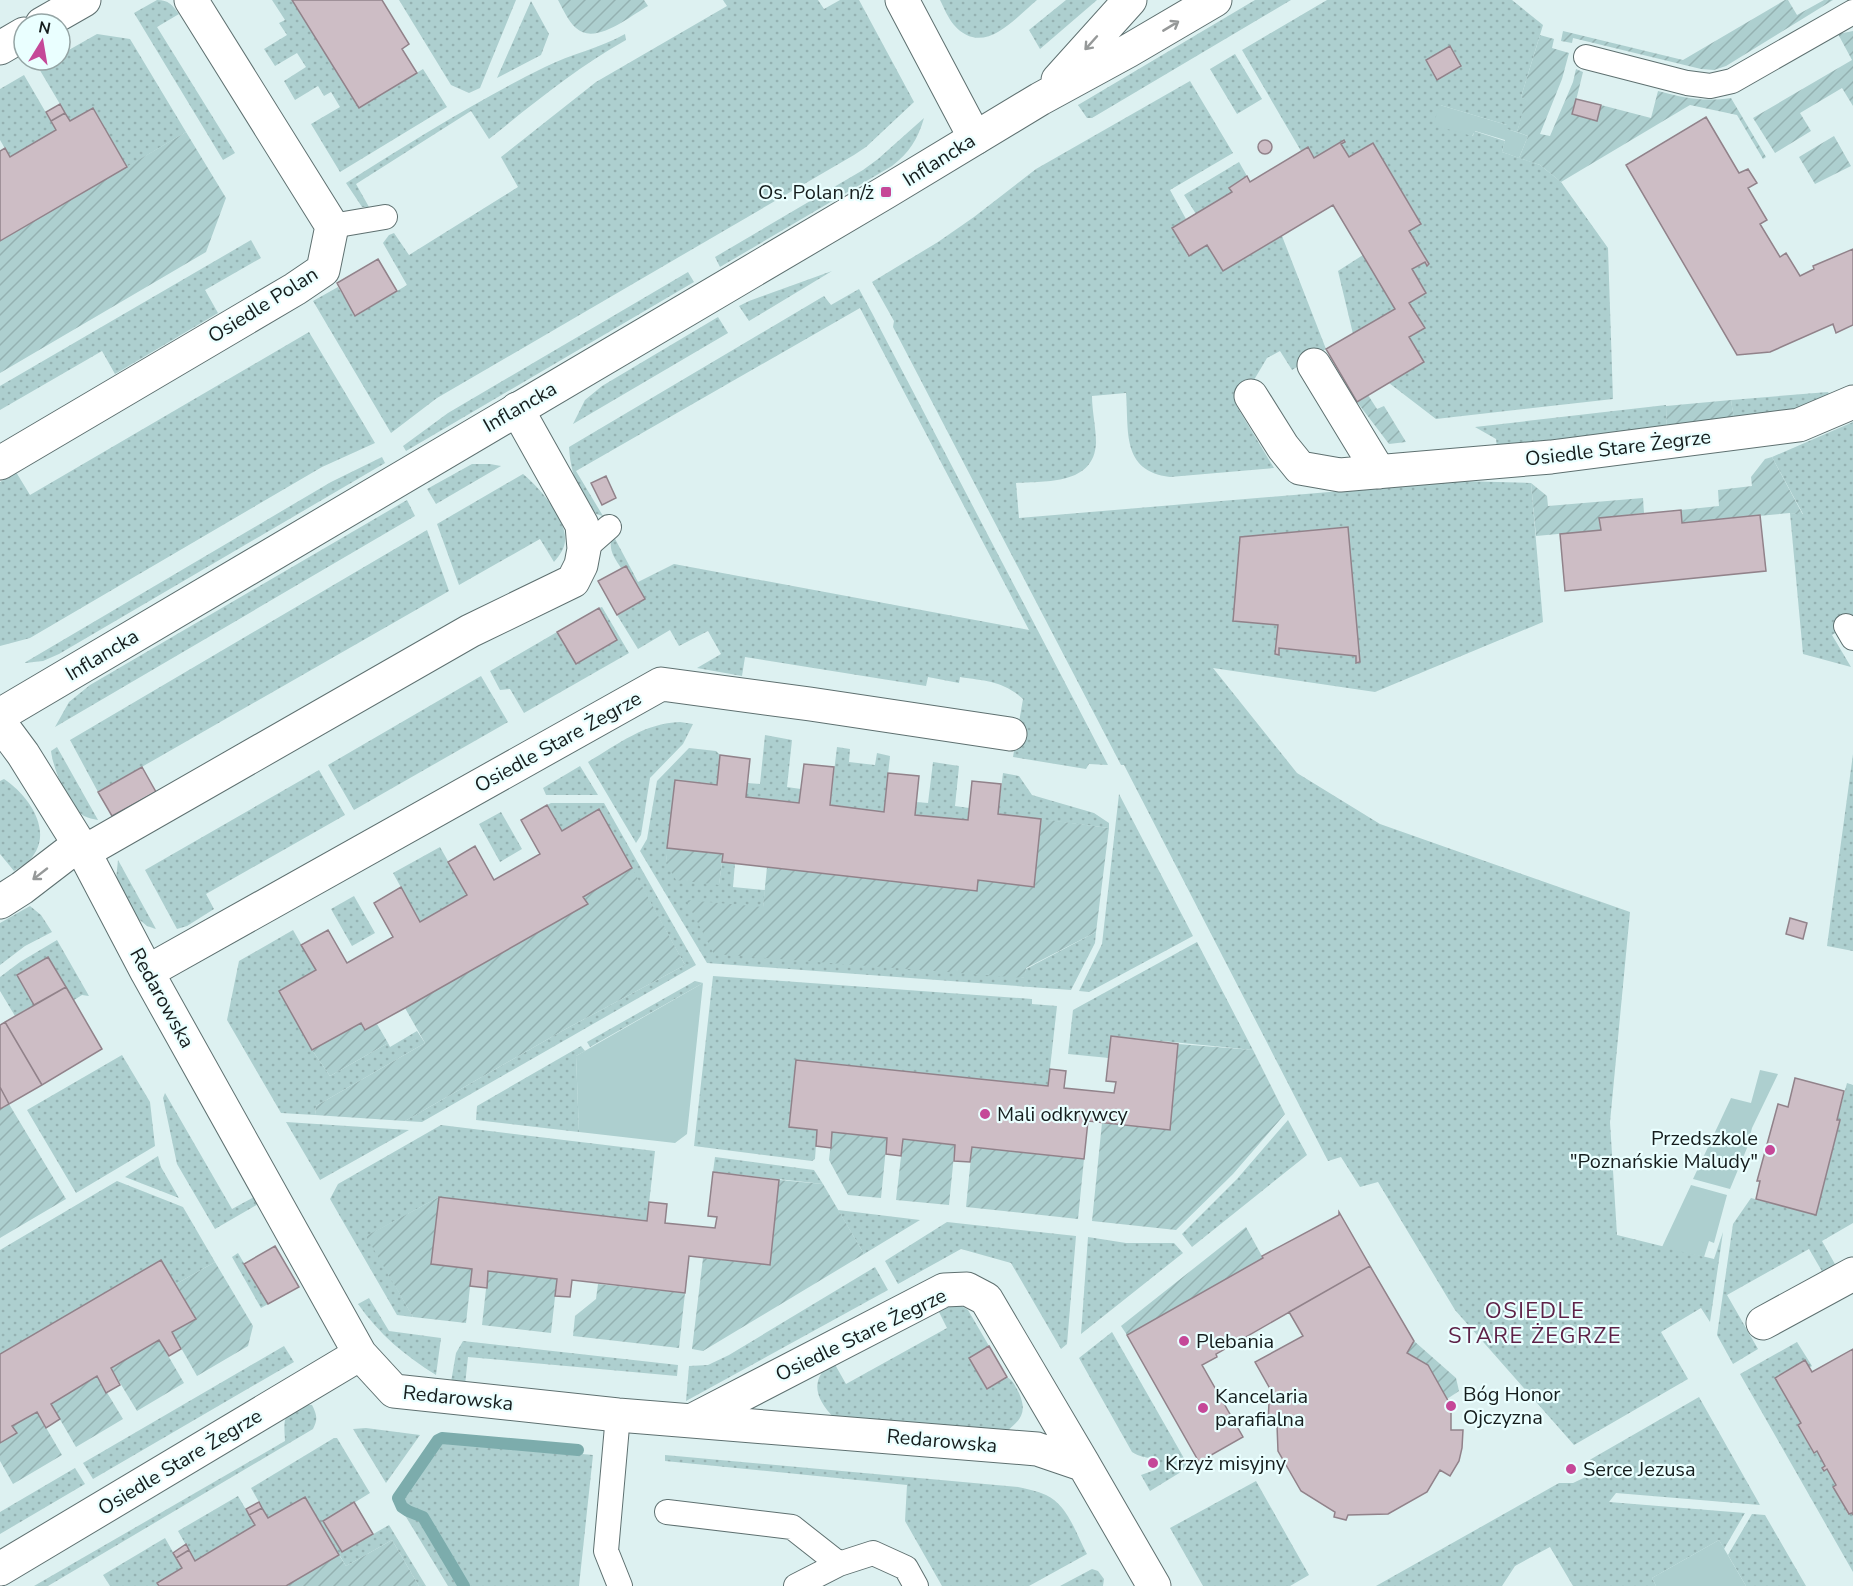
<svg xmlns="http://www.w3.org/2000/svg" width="1853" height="1586" viewBox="0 0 1853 1586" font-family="'Nunito Sans',sans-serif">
<defs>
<pattern id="grass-dots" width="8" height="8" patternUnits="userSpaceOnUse" patternTransform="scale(1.5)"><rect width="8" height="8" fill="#adcfcf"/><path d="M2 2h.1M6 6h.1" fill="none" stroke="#94b1b1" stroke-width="1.8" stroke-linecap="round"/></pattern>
<pattern id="garden-furrows" width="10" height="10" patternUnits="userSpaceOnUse" patternTransform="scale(1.5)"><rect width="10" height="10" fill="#adcfcf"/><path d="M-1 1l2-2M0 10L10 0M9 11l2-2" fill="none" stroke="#94b1b1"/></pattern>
</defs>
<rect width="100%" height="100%" fill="#ddf1f1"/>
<path fill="url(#grass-dots)" d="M157,0C169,0 172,5 179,14L157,27L235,153L223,160L134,13Z
M272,0H292L359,108L423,69L447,107L340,172L311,124L340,107L331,92L324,96L318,86L295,100L284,81L306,67L297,53L275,66L264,49L287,35L279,23L285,20Z
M399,0H516L480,88L469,93L451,85Z
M723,0H818L824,9L840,0H859L914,102L866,147L854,155L437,398L391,433L313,301L338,287L356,316L407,285L383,243L389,235L394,233L409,255L518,187L501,157L596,82L727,6Z
M940,0H1037C1014,19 983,58 954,25C948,18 944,8 940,0Z
M1066,0H1097L1040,49L1029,30Z
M1255,0H1291L1092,118H1087L1078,105Z
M1327,0H1512L1543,25L1521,97L1527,100L1517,132L1506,129L1507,125L1440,105L1473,136L1474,131L1505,141L1502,152L1540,165L1561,182L1608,248L1613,399L1436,419L1389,383L1424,362L1409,337L1424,328L1409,303L1412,269L1425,262L1427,265L1429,264L1409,231L1421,223L1373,143L1349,157L1341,144L1345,142L1344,140L1314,158L1308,147L1301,151L1242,50Z
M531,1L549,34L541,55L497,78Z
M97,34L130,39L186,132L127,167L93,109L70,121L38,67L51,60H60V55Z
M625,34L626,40C576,68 534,103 489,139L471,111L356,184L369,207H362L346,183C411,142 476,101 545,67C571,54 600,48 625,34Z
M1235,54L1262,99L1237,114L1210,69Z
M24,75L56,130L10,157L0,140V89Z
M1190,81L1233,153L1170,190L1186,219L1172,228L1188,256L1207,245L1223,271L1282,236L1326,349L1292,370L1280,351L1267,358L1248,390L1251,396L1236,405L1274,468L1170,477C1121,471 1129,431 1126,393L1092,396C1092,411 1096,428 1096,443C1094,485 1046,481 1016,483L1019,518L1460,481L1531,483L1543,622L1375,692L1213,668L1297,773L1380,824L1630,912L1610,1122L1617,1235L1714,1259L1723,1232L1710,1322L1701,1308L1661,1332L1688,1379L1574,1445L1455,1310L1378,1182L1360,1187L1341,1157L1328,1161L1124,765H1121L893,327L894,321L872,282L938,242L974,217L1036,169Z
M924,118C918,139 909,153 892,166L720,267L715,257L863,170L878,159Z
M1239,162L1247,176L1230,187L1232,192L1196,214L1184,195Z
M251,240L261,258L205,290L218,313L115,374L102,351L0,410V386Z
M1363,255L1395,309L1353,334L1338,271Z
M832,271L749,321L739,306L749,301Z
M688,272L694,282L406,451L403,446L448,413Z
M859,289L872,313L1108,765L1089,764L1086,769L1013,757L1023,699C1003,681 986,681 960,677L959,683L928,677L926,686L745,657L742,676L697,668L721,654L708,631L679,646L670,630L638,649L617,615L645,599L626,566L621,568C614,557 607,548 613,535L638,582L674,564L1029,630L860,308L576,471L603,516L596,514C579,489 571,478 569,447L824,296L831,305Z
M718,317L728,333L573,424L585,400L602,386Z
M309,332L375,443L322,467L30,638L0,646V482L16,472L30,495Z
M1828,392L1831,398L1799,411L1735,426L1731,400Z
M1666,405L1667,435L1497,448L1496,439L1475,427Z
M1853,422V622L1832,635L1851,667L1803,654L1790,513L1803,514L1772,457Z
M382,457L385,463L59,654L43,661L24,663L331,482Z
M472,464H490L501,466L436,504L427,489Z
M523,474C538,486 564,516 565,537C566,547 560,555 554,562L540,539L459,585L437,524Z
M407,500L415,516L55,727L69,702L90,685Z
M427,530L449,591L98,792L70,740Z
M602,607L629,653L524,713L510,689L500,690L490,671L557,632L576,664L616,640L599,608Z
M481,676L508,722L354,810L328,765Z
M680,722L693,724L683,744L650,778L641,835L636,843L588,762C618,744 645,723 680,722Z
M765,735L792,740L787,787L801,789L799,803L746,797L747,783L760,784Z
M57,747L98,820C93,819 88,818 84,816C68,806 53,768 51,751Z
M837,747L850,749L849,762L875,765L877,753L890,756L884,812L830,805Z
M689,748L716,751L720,755L717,785L675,781L666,863L719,884L722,862L735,863L733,887L765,890L763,908L1024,978L1026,969L1096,932L1095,943L1071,990L707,963L640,851L647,839L657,781Z
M1853,754V951L1827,946Z
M933,762L959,766L955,806L969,808L968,820L915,815L916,802L928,803Z
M580,766L598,795H546L543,788Z
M319,770L345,815L206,894L214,909L187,926L177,929L145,870Z
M1003,773L1019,776L1032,795L1094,813L1109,823V828L998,814Z
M4,779C27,794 53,829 33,856C28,863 20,867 14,871L0,854V781Z
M1119,794L1193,936L1089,992L1079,991L1102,944Z
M551,803H604L696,965L422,1122L405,1121L562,1031L685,965L599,810L562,831L547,805Z
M501,812L522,849L500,862L479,824Z
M440,847L467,895L420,922L393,873Z
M118,860L156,929L147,926L135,916L116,880Z
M354,896L375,933L352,946L331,909Z
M30,906L41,915L52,932L25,946L0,965V923Z
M293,930L316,970L279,991L312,1050L330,1076L388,1043L390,1047L417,1031L425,1043L316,1106L315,1115L281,1113L227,1020L239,961Z
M57,940L89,996L82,995L74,1000L48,957L17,975L34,1005L15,1016L0,991V977L20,962Z
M1197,942L1253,1050L1112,1036L1109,1058L1068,1054L1073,1010Z
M713,976L1032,999V1004L1057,1006L1048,1086L796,1060L789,1127L817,1130L815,1159L812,1161L694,1146Z
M695,981L703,983L590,1047L587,1042Z
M581,1046L585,1051L576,1056L579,1132L476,1120L477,1106Z
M122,1055L150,1102L155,1146L76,1193L27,1110Z
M1847,1083L1853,1085V1223L1822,1241L1836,1266L1823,1273L1809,1249L1727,1295L1758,1349L1733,1364L1717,1335L1733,1224L1751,1198L1816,1215L1840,1121L1837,1120Z
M165,1093L232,1209L256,1196L260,1203L215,1229L177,1164L163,1098Z
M1288,1120L1307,1155L1192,1247L1182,1234L1237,1179Z
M286,1122L409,1130L320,1180Z
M441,1125L655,1151L647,1221L439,1197L367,1236L413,1317L397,1315L330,1199L338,1184Z
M158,1156L161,1167L179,1198L125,1177Z
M715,1157L814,1170L823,1184L713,1172Z
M117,1181L183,1207L215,1262L176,1284L161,1260L0,1354V1250Z
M838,1210L920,1220L864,1254Z
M947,1222L1076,1236L1067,1344L1061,1349L1011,1263L961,1249L898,1284L885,1261Z
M1088,1237L1126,1243H1174L1183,1253L1081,1334Z
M238,1253L268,1304L261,1308L232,1257Z
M875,1267L888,1290L686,1401L689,1366L708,1365L729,1355Z
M369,1298L389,1331L441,1338L436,1375C405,1356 379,1334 358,1304Z
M935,1304H958L968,1310L989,1346L969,1358L986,1388L1007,1377C1014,1381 1015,1386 1019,1393C1027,1411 1022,1419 1007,1431L834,1418C815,1398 809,1380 833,1361L846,1384L947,1328Z
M1112,1332L1189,1467L1150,1491L1141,1475L1155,1470L1158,1463C1154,1455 1150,1459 1143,1457C1140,1456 1135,1454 1132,1452L1079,1358Z
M463,1341L678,1365L677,1376L468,1357L465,1385L451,1382L456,1353Z
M1797,1342L1812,1366L1809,1368L1804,1361L1775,1378L1801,1423L1798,1426L1813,1452L1817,1451L1825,1466L1823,1468L1824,1471L1827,1469L1836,1485L1833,1487L1848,1514L1852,1513L1853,1515V1572L1740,1374Z
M284,1346L294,1362L93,1479L83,1463Z
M1699,1397L1760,1505L1616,1493L1609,1502L1745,1513L1724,1549L1719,1540L1652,1578L1656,1586H1573L1550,1547L1515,1566L1502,1586H1376L1559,1483H1573L1592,1474L1586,1462Z
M299,1404L312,1405C317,1415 318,1419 313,1429L48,1586H34L285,1441C284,1420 282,1417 299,1404Z
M366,1428L420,1435L386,1483L353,1429Z
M334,1438H337L370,1493L323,1522L342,1552L389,1525L426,1586H419L392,1540L346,1566L305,1497L268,1518L251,1488Z
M441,1441L593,1455L579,1586H468L432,1527C427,1513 419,1510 405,1506L401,1498Z
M665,1455L1018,1487C1027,1489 1037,1491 1046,1495C1068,1505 1076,1534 1087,1554L1029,1586H942L905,1521L907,1485L665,1461Z
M75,1468L85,1484L0,1534V1512Z
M1256,1481L1309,1575L1290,1586H1203L1170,1528Z
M238,1496L255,1525L195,1561L178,1531Z
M403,1512L420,1519L423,1523L460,1586H448Z
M1752,1514L1765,1515L1806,1586H1746L1728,1555Z
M165,1538L182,1568L158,1584L159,1586H110L103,1575Z
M1092,1569L1098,1571L1104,1579L1103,1586H1060Z"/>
<path fill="#adcfcf" d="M1440,105L1507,125V129L1528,136L1519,158L1502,152L1505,140L1475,131L1472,136L1433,125Z
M703,983L687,1134L675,1143L579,1132L576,1056Z
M1760,1070L1778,1074L1752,1128L1747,1148L1730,1189L1693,1179L1731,1098L1751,1103Z
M1691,1185L1727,1195L1714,1243L1709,1241L1704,1257L1662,1247Z
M1719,1540L1746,1586H1656L1652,1578Z"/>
<path fill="url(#garden-furrows)" d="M558,0H644L648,6C630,16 595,46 576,28C568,21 563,9 558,0Z
M1785,0H1788L1797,15L1824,0H1833L1726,66L1714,70L1701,69L1573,38L1572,43L1561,41L1563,31L1683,60Z
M1853,31V106L1842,88L1800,113L1811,131L1775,153L1753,118L1852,60L1838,34Z
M1540,35L1554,39L1552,48L1569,53L1562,79L1540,134L1550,136L1573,82L1576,69L1583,72L1573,113L1601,105L1651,118L1658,91C1684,98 1704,102 1731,98L1766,157L1763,159L1737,115L1690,105L1561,182L1540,165L1519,158L1528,136L1517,132L1526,100L1521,97Z
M186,132L226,198L206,252L0,373V241Z
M1834,136L1851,166L1815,184L1799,157Z
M1368,395L1377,409L1384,406L1406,442L1389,444L1357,402Z
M1731,400L1735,426L1667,435L1666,406Z
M1772,457L1803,515L1790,513L1682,523L1681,510L1719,506L1718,490L1752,486L1751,477L1765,459Z
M1531,483L1547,496L1548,506L1643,498L1644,513L1600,518L1601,530L1536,536Z
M1041,819L1109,828L1096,932L1026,968L1025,978L714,954L686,900L763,907L767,867L977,890L978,880L1033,887Z
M667,848L723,854L719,885L676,880L666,863Z
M632,868L685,965L562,1031L405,1121L315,1115L316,1106L425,1043L405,1008L587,904L583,897Z
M361,1023L365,1030L377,1024L388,1043L330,1076L312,1050Z
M1178,1044L1253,1050L1285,1114L1233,1174L1176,1230L1092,1221L1102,1123L1169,1129Z
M9,1104L66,1199L0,1238V1109Z
M832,1132L887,1138L881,1198L848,1195L829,1160Z
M903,1139L955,1145L949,1205L896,1200Z
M972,1147L1084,1159L1078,1219L966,1207Z
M779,1180L823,1184L864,1254L703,1351L692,1349L703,1258L770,1265Z
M439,1197L431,1264L472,1269L466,1323L413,1317L366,1236Z
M1246,1227L1263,1258L1127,1335L1121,1326Z
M215,1262L253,1326L248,1346L197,1376L172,1332L196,1318L176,1284Z
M488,1271L557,1279L551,1333L482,1325Z
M598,1284L685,1293L679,1348L573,1336L575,1316L596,1299Z
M159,1340L184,1383L137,1411L111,1368Z
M1414,1341L1456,1378L1459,1391L1447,1399L1428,1365L1407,1353Z
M97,1376L123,1419L76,1447L51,1404Z
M37,1412L62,1455L13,1484L0,1461V1443L17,1433L12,1426Z
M392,1540L419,1586H286L339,1555L346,1566Z"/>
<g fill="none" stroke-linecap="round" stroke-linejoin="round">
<path stroke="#7cacac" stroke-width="12" d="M464,1586L423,1517L408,1511L402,1507L398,1498L438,1440L442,1438L578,1450"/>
</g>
<path fill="#cdbdc5" stroke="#91828a" stroke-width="1.5" d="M292,0H382L409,44L402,49L417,73L359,108Z
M1450,46L1461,66L1437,80L1426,60Z
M1576,99L1601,105L1597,121L1572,114Z
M60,104L65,113L51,121L46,112Z
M93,108L127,167L0,241V151L5,148L10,157L56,130L51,121L65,113L70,121Z
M1706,117L1739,173L1748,169L1757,183L1748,188L1767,220L1760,224L1780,257L1786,253L1800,276L1814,269L1813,266L1853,249V325L1836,333L1833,324L1770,352L1737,355L1626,165Z
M1258 147a7 7 0 1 1 14 0a7 7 0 1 1-14 0Z
M1344,140L1345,142L1341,144L1349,157L1373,143L1421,224L1409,231L1429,264L1427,266L1425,262L1412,269L1426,293L1409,303L1425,328L1409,337L1424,362L1357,402L1326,349L1395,309L1333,205L1223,271L1207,245L1189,256L1172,228L1232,192L1229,188L1247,176L1250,182L1308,147L1314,158Z
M378,259L397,291L355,316L337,283Z
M606,476L616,498L602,505L591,483Z
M1681,510L1682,523L1760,515L1766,571L1565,591L1560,534L1601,530L1599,518Z
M1348,527L1360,662L1356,663V656L1279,648V655L1275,654L1278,625L1233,621L1240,537Z
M626,566L645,599L617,615L598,581Z
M599,608L617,640L576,664L557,632Z
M720,755L750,759L746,797L799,803L804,764L834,767L830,805L884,812L888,773L919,776L915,815L968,820L972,781L1001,784L998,814L1041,819L1034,887L978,880L977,891L722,862L723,854L667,848L675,780L717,785Z
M142,767L156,792L112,816L98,792Z
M547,805L562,831L599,809L632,868L583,897L588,904L405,1008L365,1030L361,1023L312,1050L279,991L316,970L301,945L328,930L347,963L393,937L374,903L401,887L420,922L467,895L448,862L475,846L494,880L540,854L521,820Z
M1790,918L1807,923L1803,939L1786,934Z
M48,957L66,987L34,1005L17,975Z
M66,987L102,1049L42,1085L5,1022Z
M5,1022L42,1085L9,1104L0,1087V1025Z
M1111,1036L1178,1044L1170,1130L1088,1121L1084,1159L972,1147L970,1162L954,1161L955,1145L903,1139L901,1156L886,1154L887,1138L832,1132L831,1148L816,1146L817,1130L789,1127L796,1060L1048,1086L1050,1069L1066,1071L1064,1088L1114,1093L1116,1082L1106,1081Z
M1795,1078L1844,1091L1837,1120H1840L1816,1215L1756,1199L1760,1181H1757L1778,1104L1788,1107Z
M0,1087L9,1104L0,1109Z
M713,1172L779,1180L770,1265L689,1256L685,1293L572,1280L570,1297L555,1296L557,1279L488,1271L487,1288L470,1286L472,1269L431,1264L439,1197L647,1221L649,1202L667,1204L665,1223L715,1228L717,1217L708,1216Z
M1339,1212L1370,1266L1216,1354L1217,1357L1202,1365L1243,1437L1199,1462L1127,1335L1263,1258L1262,1256L1339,1215Z
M275,1246L299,1287L268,1304L244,1264Z
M161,1260L196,1319L172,1332L181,1349L169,1356L159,1340L111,1368L120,1385L106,1393L97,1376L51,1404L60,1419L46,1428L37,1412L12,1426L17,1433L0,1443V1354Z
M1370,1266L1414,1341L1407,1353L1428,1365L1451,1406V1430H1463L1462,1448L1459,1461L1450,1476L1440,1470L1427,1492L1388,1514L1348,1515L1346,1520L1334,1517L1335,1512L1301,1491L1278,1451L1277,1425L1268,1426L1269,1402L1273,1394L1255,1362L1303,1336L1289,1312Z
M989,1346L1007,1377L987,1389L969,1358Z
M1853,1349V1515L1852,1513L1849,1514L1833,1487L1836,1485L1827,1469L1824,1471L1822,1468L1825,1466L1817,1451L1814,1453L1798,1425L1801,1423L1775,1378L1805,1360L1812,1372Z
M305,1497L339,1555L286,1586H159L157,1583L182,1568L176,1558L189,1550L195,1561L255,1525L249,1515L262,1508L268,1518Z
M259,1502L262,1508L249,1515L246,1509Z
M354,1502L373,1534L342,1552L323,1521Z
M186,1544L189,1550L176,1558L173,1553Z"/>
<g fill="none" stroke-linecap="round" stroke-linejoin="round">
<defs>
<path id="service" d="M1586,57L1687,83L1710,86L1732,81L1853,12
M332,226L385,217
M584,549L609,527
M1846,626L1853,638
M618,1415L606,1551L620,1586
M667,1512L792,1527L839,1564
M796,1586L839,1564L873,1553L906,1568L916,1586"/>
<path id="minor" d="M902,0L975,138
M42,24L84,0
M0,48L24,34
M1314,365L1379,472
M1251,396L1283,447L1300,468L1340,475L1551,457L1799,425L1853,402
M0,463L295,289L323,270L332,226L191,0
M0,723L23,754L84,852L147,972L360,1354L394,1391L618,1415L1037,1449L1084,1465L1154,1586
M84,852L470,631L573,581L581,565L584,549L582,525L517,409
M0,902L22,888L78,845
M147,972L661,684L810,704L1010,734
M1763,1323L1853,1274
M693,1420L944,1290L967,1289L986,1299L1084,1465
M0,1569L360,1354"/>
<path id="tertiary" d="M1058,80L1130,0
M0,715L886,192L1040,99L1128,51L1215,0"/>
</defs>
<use href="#service" stroke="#5e7070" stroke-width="26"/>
<use href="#minor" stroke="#5e7070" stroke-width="35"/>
<use href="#tertiary" stroke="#5e7070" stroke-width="35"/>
<use href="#service" stroke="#fff" stroke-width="24"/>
<use href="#minor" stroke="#fff" stroke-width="33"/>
<use href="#tertiary" stroke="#fff" stroke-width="33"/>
</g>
<defs><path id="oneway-shaft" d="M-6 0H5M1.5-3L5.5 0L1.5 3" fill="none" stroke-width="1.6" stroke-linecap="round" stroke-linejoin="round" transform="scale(1.5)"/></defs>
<g stroke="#969999">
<use href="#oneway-shaft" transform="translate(1171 26) rotate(-31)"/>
<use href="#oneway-shaft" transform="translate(1091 43) rotate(132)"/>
<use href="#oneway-shaft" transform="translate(40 874) rotate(142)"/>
</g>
<g fill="#c54898" stroke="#eaffff" stroke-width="2">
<rect x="880" y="186" width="12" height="12" rx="3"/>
<circle cx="985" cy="1114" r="6"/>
<circle cx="1770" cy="1150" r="6"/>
<circle cx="1184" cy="1341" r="6"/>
<circle cx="1451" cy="1406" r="6"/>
<circle cx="1203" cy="1408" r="6"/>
<circle cx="1153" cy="1463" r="6"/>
<circle cx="1571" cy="1469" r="6"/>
</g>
<g text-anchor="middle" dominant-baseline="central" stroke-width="4.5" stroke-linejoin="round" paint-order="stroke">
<g font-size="20" fill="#151d1d" stroke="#eaffff">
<text transform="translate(939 160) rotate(-32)">Inflancka</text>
<text transform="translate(263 305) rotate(-32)">Osiedle Polan</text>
<text transform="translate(520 407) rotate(-30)">Inflancka</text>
<text transform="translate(1618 448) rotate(-7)">Osiedle Stare Żegrze</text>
<text transform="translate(102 655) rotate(-31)">Inflancka</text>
<text transform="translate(558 742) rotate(-29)">Osiedle Stare Żegrze</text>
<text transform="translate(162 998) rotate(61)">Redarowska</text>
<text transform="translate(861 1335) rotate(-26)">Osiedle Stare Żegrze</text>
<text transform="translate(458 1398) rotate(6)">Redarowska</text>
<text transform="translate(942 1441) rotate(5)">Redarowska</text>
<text transform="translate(180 1462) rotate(-31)">Osiedle Stare Żegrze</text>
</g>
<g font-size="20" fill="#151d1d" stroke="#eaffff" text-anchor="start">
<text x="874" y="192" text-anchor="end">Os. Polan n/ż</text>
<text x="997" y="1114">Mali odkrywcy</text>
<text x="1758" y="1138" text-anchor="end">Przedszkole<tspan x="1758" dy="23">"Poznańskie Maludy"</tspan></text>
<text x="1196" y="1341">Plebania</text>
<text x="1463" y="1394">Bóg Honor<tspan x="1463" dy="23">Ojczyzna</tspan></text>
<text x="1215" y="1396">Kancelaria<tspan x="1215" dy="23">parafialna</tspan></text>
<text x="1165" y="1463">Krzyż misyjny</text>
<text x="1583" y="1469">Serce Jezusa</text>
</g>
<g font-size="22" letter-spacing="1.5" fill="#5e2147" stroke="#eaffff">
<text x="1535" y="1311">OSIEDLE<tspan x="1535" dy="25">STARE ŻEGRZE</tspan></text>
</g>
</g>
<g transform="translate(42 42) rotate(11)"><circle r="28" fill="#eaffff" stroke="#95a5a5" stroke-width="1.5"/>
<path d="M0-4.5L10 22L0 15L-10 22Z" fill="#c54898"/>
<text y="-9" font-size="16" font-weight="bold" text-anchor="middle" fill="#151d1d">N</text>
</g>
</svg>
